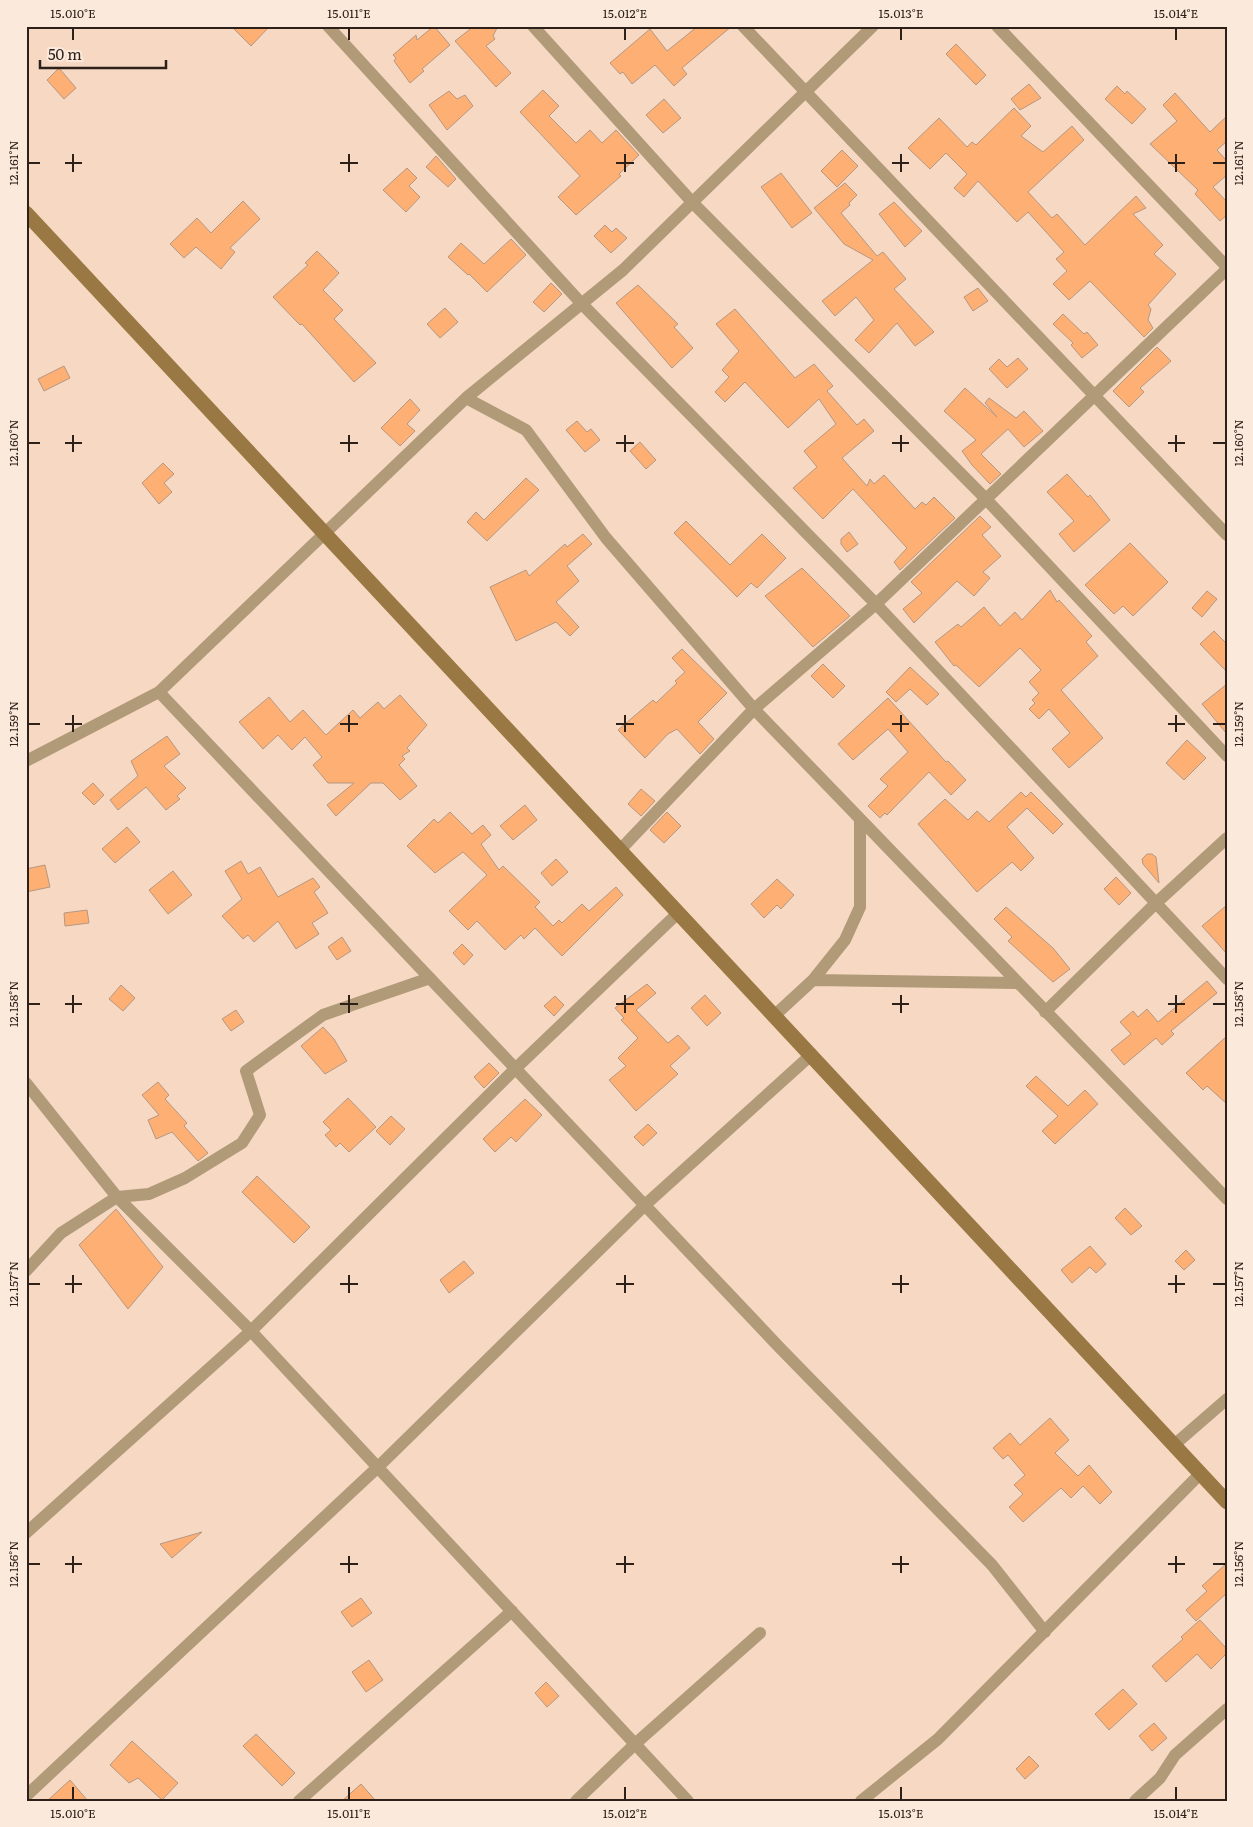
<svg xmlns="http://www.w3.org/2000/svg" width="1253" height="1827" viewBox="0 0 1253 1827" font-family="Literata,serif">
<rect width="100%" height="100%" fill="#f7d9c3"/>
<path fill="#feaf73" stroke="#b49783" d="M231,26H270L251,46Z
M434,26L450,45L422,69L424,71L410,83L394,61L396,58L393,55L416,35L417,40Z
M474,26H498L493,36L495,39L486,46L511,73L496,87L455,41Z
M698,26H732L682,68L687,74L674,86L655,65L632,84L623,72L620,74L610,63L650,29L667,51Z
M956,44L986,75L976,85L946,54Z
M59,68L76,88L64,99L47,80Z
M1029,84L1041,98L1020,110L1011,99Z
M1117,86L1125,94L1127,91L1146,109L1132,124L1105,99Z
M543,90L559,106L549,116L576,143L590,130L602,143L616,130L639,155L619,174L621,176L576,215L558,197L580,176L520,112Z
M449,91L457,99L465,95L473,106L447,130L429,105Z
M1175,93L1210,132L1227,116V141L1217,150L1227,161V175L1213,187L1227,202V215L1220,221L1195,194L1198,190L1150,144L1177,121L1163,105Z
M664,99L681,118L663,133L646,115Z
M1014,108L1031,126L1021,136L1043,152L1072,126L1084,140L1028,192L1052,218L1057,214L1085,245L1136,196L1146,208L1133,214L1163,245L1154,254L1176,274L1148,305L1151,309L1148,320L1153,328L1144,337L1090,281L1069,300L1053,284L1067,271L1056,259L1064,252L1028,212L1017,222L978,181L964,197L954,188L967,174L946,153L930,169L908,148L939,118L967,147L972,142L976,145Z
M842,150L858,166L837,187L821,171Z
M436,156L456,179L448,187L426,167Z
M407,168L417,178L409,186L420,197L406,212L383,190Z
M781,173L812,213L792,228L761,187Z
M845,183L857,195L849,203L850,205L841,213L877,256L883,252L906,279L894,289L934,332L915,346L897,323L869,353L855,340L874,320L856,297L835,316L822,301L873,260L844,244L814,208Z
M243,201L260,219L230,248L235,252L221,269L196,247L184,258L170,244L197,218L211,233Z
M894,202L922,231L905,247L879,214Z
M605,225L612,232L616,228L627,238L611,253L594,236Z
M511,239L526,255L487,292L469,274L468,275L448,257L461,243L484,264Z
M317,251L339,273L323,290L343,310L334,319L376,363L354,382L302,324L300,325L273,297L308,265L305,263Z
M551,283L562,294L544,312L533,302Z
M638,285L678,324L674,327L693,348L672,368L616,303Z
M978,288L988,301L973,311L964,297Z
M445,308L458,322L440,338L427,324Z
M735,309L795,378L814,364L833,386L827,391L857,425L864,419L874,431L842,458L867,486L870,479L874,484L884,475L915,509L922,502L926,505L934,497L955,518L900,570L894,562L907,548L853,489L823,519L793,488L817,467L804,451L836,424L819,399L788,428L745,382L725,402L715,392L729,377L722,370L739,351L716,324Z
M1063,314L1084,334L1087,332L1098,345L1082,358L1071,345L1073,343L1053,324Z
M1157,347L1171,361L1140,388L1144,392L1129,407L1113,391Z
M1018,358L1028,369L1007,388L989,369L999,359L1007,367Z
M64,366L70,378L44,391L38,379Z
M965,388L997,417L985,403L989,398L1016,418L1024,411L1043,431L1024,447L1008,429L981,454L1001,474L990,484L972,465L962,451L976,440L944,411Z
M410,399L420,410L407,424L415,431L400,446L381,428Z
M577,421L587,432L591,429L600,440L585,452L566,430Z
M640,442L656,460L646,469L630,451Z
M163,463L174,474L164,483L172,492L159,504L142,483Z
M1067,474L1088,497L1090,495L1110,520L1074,552L1059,534L1074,521L1047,492Z
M526,478L539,490L487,541L467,522L476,512L484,520Z
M980,516L991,527L982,535L1001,556L983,572L990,578L974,596L957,581L914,623L903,609L922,593L911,582Z
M686,521L730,565L762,534L786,558L757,588L751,583L737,597L674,533Z
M849,532L858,544L847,552L841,544V539Z
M583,534L592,544L567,566L579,581L556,602L579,627L570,636L556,622L516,641L490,587L526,570L529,576L565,544L567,547Z
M1130,543L1168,582L1133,616L1123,606L1114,614L1085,585Z
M802,568L850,616L813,647L765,596Z
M1050,590L1057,602L1059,600L1092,636L1086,642L1098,656L1061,690L1103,738L1069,768L1052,749L1070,733L1049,709L1039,719L1029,709L1035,703L1032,700L1039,693L1029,682L1041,670L1020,648L979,687L956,665L954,666L935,642L958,624L961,627L984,607L1000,626L1015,612L1022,620Z
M1207,591L1217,599L1202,617L1192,608Z
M1214,631L1227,644V672L1200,644Z
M682,649L727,693L698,722L714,739L700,754L677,729L668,734L645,758L618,730L653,700L656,703L677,683L675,681L685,672L672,658Z
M823,664L845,686L833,698L811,676Z
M910,667L939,694L927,705L910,689L896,702L886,692Z
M1227,684V734L1202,704Z
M400,695L427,725L407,748L410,751L402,756L405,759L399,765L417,786L400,800L383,783H371L336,816L327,805L354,783H328L313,765L322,757L305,737L292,750L278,735L263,749L239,722L269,697L290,722L303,710L326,735L353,710L360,718L378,702L384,709Z
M888,698L946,762L948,761L966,780L951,795L929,772L887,815L885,813L880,818L868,806L888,786L880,779L908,752L888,729L853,760L838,744Z
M167,736L180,754L164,766L186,788L177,796L180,799L166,810L146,787L118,810L110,800L138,776L131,761Z
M1187,740L1206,758L1184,780L1166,763Z
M93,783L104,795L94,805L82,793Z
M641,789L655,801L641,816L628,804Z
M1021,792L1026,797L1031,792L1063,824L1053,834L1027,808L1007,827L1034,858L1021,871L1012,862L977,892L918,824L945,799L968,820L977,811L989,822Z
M525,805L537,820L513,840L500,826Z
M450,812L472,834L483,825L491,835L481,844L499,870L503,866L540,902L535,907L553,926L559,920L562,923L582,904L589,911L616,887L623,895L562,956L535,928L524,939L521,935L505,950L477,921L468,930L449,911L487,875L463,852L435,873L407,846L434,819L438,823Z
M667,812L681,826L664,843L650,830Z
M127,827L140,842L115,863L102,849Z
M1147,854H1152L1156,857L1159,883L1143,864L1142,859Z
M556,859L568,872L552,886L541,873Z
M241,861L248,874L260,867L278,897L313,878L320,887L314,892L328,913L312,923L319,934L296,949L278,921L254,942L248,935L243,939L222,916L242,899L225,871Z
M45,865L50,887L26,892V869Z
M173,871L192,895L168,914L149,890Z
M1116,877L1131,893L1119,905L1104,889Z
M777,879L794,895L781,909L777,905L764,918L751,904Z
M1227,905V954L1202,926Z
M1006,907L1053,948L1070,969L1053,982L1008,941L1012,937L994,919Z
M87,910L89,923L65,926L64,913Z
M342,937L351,951L337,960L328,947Z
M462,944L473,955L464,965L453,953Z
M1207,981L1217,993L1171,1031L1174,1034L1162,1045L1156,1038L1124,1065L1111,1050L1131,1034L1120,1022L1133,1011L1138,1017L1147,1009L1158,1022Z
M647,984L656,993L636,1010L668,1043L678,1035L690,1048L670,1066L678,1074L636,1111L609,1080L626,1066L618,1058L638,1038L621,1020L624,1018L615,1008Z
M121,985L135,998L123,1011L109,999Z
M705,995L721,1013L707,1026L691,1008Z
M555,996L564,1005L554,1016L544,1006Z
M236,1010L244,1022L231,1031L222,1019Z
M323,1027L334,1039L347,1061L325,1074L301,1046Z
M1227,1036V1104L1207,1086L1203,1090L1186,1073Z
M489,1063L499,1073L484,1088L474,1077Z
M1036,1076L1068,1106L1085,1090L1098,1104L1055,1144L1042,1131L1058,1116L1026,1086Z
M158,1082L169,1095L165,1099L187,1123L184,1126L208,1153L198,1161L172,1132L156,1139L148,1120L159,1115L142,1095Z
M348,1098L376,1127L349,1152L340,1143L336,1147L325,1135L331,1130L323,1122Z
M525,1099L542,1115L516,1142L511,1137L495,1152L483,1139Z
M391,1116L405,1129L390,1145L376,1131Z
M648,1124L657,1133L643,1146L634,1137Z
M257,1176L310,1227L294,1243L242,1192Z
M1125,1208L1142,1226L1131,1235L1115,1218Z
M116,1209L163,1267L128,1309L79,1245Z
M1090,1246L1106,1264L1096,1273L1090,1267L1072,1283L1061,1270Z
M1186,1250L1195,1260L1184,1270L1175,1261Z
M464,1261L474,1273L449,1293L440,1280Z
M1050,1418L1069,1440L1055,1453L1078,1476L1089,1465L1112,1492L1100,1504L1083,1486L1071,1498L1061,1488L1023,1522L1009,1507L1023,1494L1014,1485L1025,1475L1008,1455L1003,1459L993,1448L1010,1433L1020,1445Z
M202,1532L172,1558L160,1544Z
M1227,1563V1593L1196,1621L1186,1610L1207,1591L1202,1586Z
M361,1598L372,1613L352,1627L341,1612Z
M1200,1620L1227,1649V1653L1211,1669L1197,1654L1166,1682L1152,1666L1183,1639L1181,1637Z
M369,1660L383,1680L366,1692L352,1672Z
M546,1682L559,1696L547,1707L535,1693Z
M1123,1689L1137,1704L1109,1730L1095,1714Z
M1154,1723L1167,1738L1152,1751L1139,1736Z
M256,1734L295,1773L282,1786L243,1746Z
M132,1741L178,1783L162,1800L138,1778L129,1783L110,1765Z
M1029,1756L1039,1766L1025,1779L1016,1769Z
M70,1780L88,1801H47Z
M361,1784L376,1801H342Z"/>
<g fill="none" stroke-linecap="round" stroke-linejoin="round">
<path stroke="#b19a78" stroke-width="12" d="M328,26L581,303L876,604L1227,979
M533,26L692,202L986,499L1227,756
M743,26L1227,535
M997,26L1227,267
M466,398L526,430L606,538L754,709L1227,1199
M159,692L780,1348L992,1565L1045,1632
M26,761L159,692L466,398L623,270L873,26
M620,850L754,709L876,604L1227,269
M813,980L1018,983
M1045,1012L1155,904L1227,838
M774,1016L813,980L845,940L860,907V819
M26,1083L117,1197L251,1331L688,1801
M26,1271L61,1233L117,1197L149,1194L185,1178L242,1143L260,1115L246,1071L323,1015L430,978
M1174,1445L1227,1399
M26,1533L251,1331L515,1069L678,913
M26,1796L378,1467L645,1205L811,1055
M299,1801L512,1611
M576,1801L635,1744L760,1633
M861,1801L938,1739L1200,1474
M1135,1801L1160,1778L1175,1755L1227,1709"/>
<path stroke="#997843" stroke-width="15" d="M26,213L1227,1502"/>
</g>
<path fill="none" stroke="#2c2019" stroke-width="2" d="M73,28V40M349,28V40M625,28V40M901,28V40M1176,28V40M73,154V172M349,154V172M625,154V172M901,154V172M1176,154V172M28,163H40M65,163H82M340,163H358M616,163H634M892,163H909M1168,163H1185M1213,163H1226M73,435V452M349,435V452M625,435V452M901,435V452M1176,435V452M28,443H40M65,443H82M340,443H358M616,443H634M892,443H909M1168,443H1185M1213,443H1226M73,715V732M349,715V732M625,715V732M901,715V732M1176,715V732M28,724H40M65,724H82M340,724H358M616,724H634M892,724H909M1168,724H1185M1213,724H1226M73,995V1013M349,995V1013M625,995V1013M901,995V1013M1176,995V1013M28,1004H40M65,1004H82M340,1004H358M616,1004H634M892,1004H909M1168,1004H1185M1213,1004H1226M73,1275V1293M349,1275V1293M625,1275V1293M901,1275V1293M1176,1275V1293M28,1284H40M65,1284H82M340,1284H358M616,1284H634M892,1284H909M1168,1284H1185M1213,1284H1226M73,1556V1573M349,1556V1573M625,1556V1573M901,1556V1573M1176,1556V1573M28,1564H40M65,1564H82M340,1564H358M616,1564H634M892,1564H909M1168,1564H1185M1213,1564H1226M73,1787V1800M349,1787V1800M625,1787V1800M901,1787V1800M1176,1787V1800"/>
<rect width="1253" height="1827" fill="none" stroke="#fbe9dc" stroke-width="55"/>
<path d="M40 60v8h126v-8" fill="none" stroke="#2c2019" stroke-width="2.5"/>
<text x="48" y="60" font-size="15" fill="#2c2019" stroke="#fbe9dc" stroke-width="4" paint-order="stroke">50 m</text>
<rect x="28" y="28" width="1198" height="1772" fill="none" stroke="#2c2019" stroke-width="2"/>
<g font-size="12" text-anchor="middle" fill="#2c2019">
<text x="73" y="18">15.010°E</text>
<text x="349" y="18">15.011°E</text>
<text x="625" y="18">15.012°E</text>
<text x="901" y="18">15.013°E</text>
<text x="1176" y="18">15.014°E</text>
<text transform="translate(14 163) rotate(-90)" y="4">12.161°N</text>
<text transform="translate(1239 163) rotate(-90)" y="4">12.161°N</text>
<text transform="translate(14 443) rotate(-90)" y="4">12.160°N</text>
<text transform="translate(1239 443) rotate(-90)" y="4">12.160°N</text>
<text transform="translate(14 724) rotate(-90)" y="4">12.159°N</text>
<text transform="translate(1239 724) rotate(-90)" y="4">12.159°N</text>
<text transform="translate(14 1004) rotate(-90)" y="4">12.158°N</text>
<text transform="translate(1239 1004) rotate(-90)" y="4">12.158°N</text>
<text transform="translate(14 1284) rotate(-90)" y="4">12.157°N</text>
<text transform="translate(1239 1284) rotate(-90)" y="4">12.157°N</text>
<text transform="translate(14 1564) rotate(-90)" y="4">12.156°N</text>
<text transform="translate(1239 1564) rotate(-90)" y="4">12.156°N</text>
<text x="73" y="1818">15.010°E</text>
<text x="349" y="1818">15.011°E</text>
<text x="625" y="1818">15.012°E</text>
<text x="901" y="1818">15.013°E</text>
<text x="1176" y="1818">15.014°E</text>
</g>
</svg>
